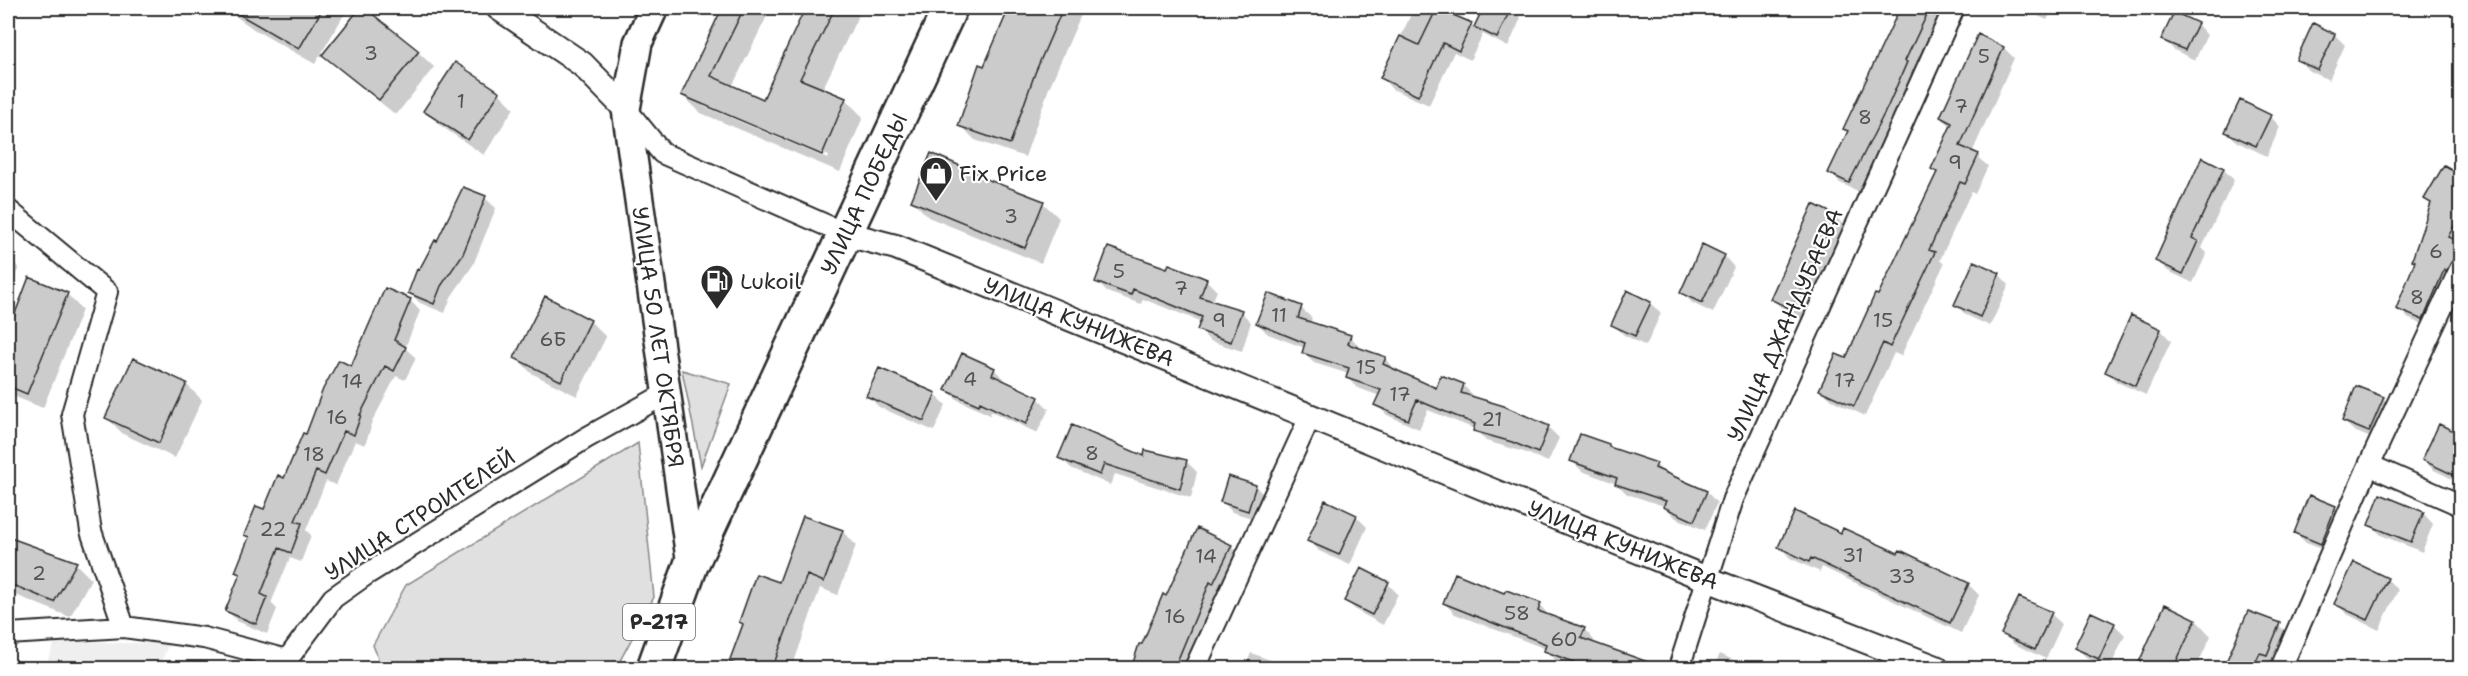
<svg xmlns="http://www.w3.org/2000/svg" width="2468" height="676" viewBox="0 0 2468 676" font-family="'Shantell Sans',sans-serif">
<rect width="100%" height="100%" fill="#fff"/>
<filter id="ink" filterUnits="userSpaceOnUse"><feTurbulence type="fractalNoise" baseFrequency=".0167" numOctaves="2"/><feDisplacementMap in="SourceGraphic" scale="12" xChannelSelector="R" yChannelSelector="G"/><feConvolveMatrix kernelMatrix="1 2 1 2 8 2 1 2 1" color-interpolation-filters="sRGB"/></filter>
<g filter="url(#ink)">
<path fill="#efefef" d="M56,641L169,644L158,668H44Z"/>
<path fill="#e0e0e0" stroke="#868686" stroke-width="1.5" d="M682,370L731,384L701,466Z
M638,443L654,597L616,668H382L373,645L406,585Z"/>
<path fill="#0003" fill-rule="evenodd" d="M224,8H348L315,64L255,30Z
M363,8L418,52L434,67L396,115L340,70L324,55Z
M723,8H771L732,87L764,101L807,8H862L822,90L845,99L863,117L840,172L701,113L682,95ZM703,103L829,156L828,159L703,106Z
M775,8H786L784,12Z
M1011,8H1084L1049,88L1025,157L975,140L960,125Z
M1401,8H1435L1475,28L1484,8H1511L1521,18L1508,47L1483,34L1470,60L1454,52L1429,105L1392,89L1382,78L1412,12Z
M1902,8H1932L1941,16L1897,117L1860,192L1840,183L1830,172L1849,132L1844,128Z
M2021,8H2053L2047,20Z
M2197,24L2207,35L2195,60L2174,50L2163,39Z
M2335,35L2345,45L2329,80L2308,70L2298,59Z
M2004,48L2014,58L1972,153L1988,166L1975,194L1971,192L1940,260L1944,264L1901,356L1894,353L1865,416L1832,400L1821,390L1846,360L1938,174L1933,168L1952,127L1941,117Z
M499,93L514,108L484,155L441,126L425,110Z
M2270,116L2280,127L2267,156L2237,142L2227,131Z
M2445,167L2460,176V275L2434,329L2409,319L2398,308L2417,262L2432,205L2426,198Z
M2223,169L2234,180L2202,248L2207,253L2193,283L2168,271L2157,261Z
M981,176L984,180L1043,203L1059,218L1041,263L928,217L913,201Z
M485,198L496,208L473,265L451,297L445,313L420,303L410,293L438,243Z
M1835,216L1845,227L1802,319L1783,309L1772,299Z
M8,256L19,268L8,292Z
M1724,256L1734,267L1713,313L1692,303L1682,292Z
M1168,270L1206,280L1217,291L1212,302L1241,312L1251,322L1242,351L1210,341L1199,330L1202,322L1143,299L1141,304L1107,292L1097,282Z
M1999,274L2009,285L1990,326L1966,315L1955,304Z
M30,279L67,294L82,310L43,408L8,394V335Z
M410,300L420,311L405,348L416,358L405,380L396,376L370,426L371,427L365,445L355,441L336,485L326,481L306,530L311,535L301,562L290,558L271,603L277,609L267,634L237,621L227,610L241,576L236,571L250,538L246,535L285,480L307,436L351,368Z
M1650,303L1661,313L1646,346L1624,335L1613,325Z
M1301,308L1312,318L1310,323L1350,336L1360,347V349L1385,358L1395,369V371L1437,390L1463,385L1474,396L1473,399L1548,427L1559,438L1548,462L1524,452L1486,441L1475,429L1428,410L1419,429L1387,415L1376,404L1380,396L1358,388L1347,378L1349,374L1314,363L1304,353L1305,348L1268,334L1257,323Z
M2132,317L2161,330L2171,341L2146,395L2117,382L2106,371Z
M590,321L606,337L577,396L531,373L516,357Z
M994,369L1005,380L1004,382L1038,398L1049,409L1037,433L991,411L990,415L958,400L947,390Z
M186,384L202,400L175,458L123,434L107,418Z
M935,394L946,405L934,431L879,407L868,396Z
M2383,398L2393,409L2380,442L2354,431L2343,421Z
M2439,426L2460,435V483L2434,470L2423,460Z
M1609,446L1613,450L1656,465L1666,475L1707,492L1717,503L1705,530L1676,518L1664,506L1627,494L1617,484L1582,471L1572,461Z
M1060,457L1145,458L1186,461L1197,472L1191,498L1115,474L1110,485L1071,468Z
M1255,486L1266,497L1258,520L1232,512L1222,501Z
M2335,507L2346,518L2332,553L2306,543L2295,532Z
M2423,513L2433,524L2422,552L2381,535L2370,524Z
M1356,516L1367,527L1350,565L1319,551L1309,540Z
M842,531L856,545L838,595L820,588L792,668H728L744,625L780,584Z
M1842,535L1968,584L1979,595L1961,633L1822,567L1820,572L1790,558L1780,547Z
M8,539L76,564L91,579L70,617L8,592Z
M1231,546L1242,556L1191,668H1133L1167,598Z
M2387,579L2398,590L2379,630L2347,614L2336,604Z
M1388,584L1398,594L1383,625L1357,611L1346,601Z
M1505,595L1540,605L1550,617L1584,629L1594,640L1593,644L1644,668H1577L1556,661L1546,649L1455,614L1444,603Z
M2166,606L2196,620L2211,636L2196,668H2137Z
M2051,614L2062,624L2046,659L2014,644L2003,634Z
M2092,614L2115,625L2125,635L2110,668L2087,658L2076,647Z
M2279,625L2289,635L2277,665L2270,662L2267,668H2224Z
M1251,653L1281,664L1286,668H1245Z
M1720,654L1749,667L1750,668H1713Z
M58,659L80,668H54Z"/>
<path fill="#cbcbcb" stroke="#2b2b2b" stroke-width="1.5" d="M228,8H323L299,49Z
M360,8H365L419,51L379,100L322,55Z
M722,8H744L711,76L763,99L805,8H835L800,79L846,98L822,155L681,95Z
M1009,8H1063L1035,73L1010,144L958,126L979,64L984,66Z
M1437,8L1472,23L1459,51L1443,43L1418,96L1380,78L1400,36L1419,45Z
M1483,8H1511L1497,38L1474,27Z
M1900,8H1930L1905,61L1907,62L1888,106L1849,183L1828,173L1848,131L1843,129Z
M2174,12L2198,23L2185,50L2161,40Z
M2313,23L2335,34L2318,70L2296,60Z
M1978,34L2004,47L1960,146L1979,154L1965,184L1960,182L1929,250L1935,252L1890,347L1883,343L1854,406L1819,390L1836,354L1846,358L1875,294L1878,295L1937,172L1931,169L1952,123L1940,117Z
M455,62L500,92L468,140L423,111Z
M2240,100L2271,115L2256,146L2225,132Z
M931,153L981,175V177L1044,201L1025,248L911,201Z
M2202,157L2224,168L2192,238L2198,241L2183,274L2155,261Z
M2444,165L2460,174V215L2448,237L2460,241L2455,259L2446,271L2444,270L2423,320L2396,309L2415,261L2412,260L2431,203L2424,199Z
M463,187L486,196L463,254L441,286L434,304L408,293L417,269L419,270L435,240L437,241Z
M1813,204L1836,215L1791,309L1770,299Z
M1702,244L1725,255L1702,303L1680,293Z
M1108,247L1167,268L1169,264L1207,279L1200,297L1242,310L1231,342L1197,330L1202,317L1133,289L1131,295L1095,282Z
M1974,261L2000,273L1980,317L1954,305Z
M29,277L68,293L27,394L8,386V332Z
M385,288L411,299L394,340L406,347L394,371L385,366L360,415H361L354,435L344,431L325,475L316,471L295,521L302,523L291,553L279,548L261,594L267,597L256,624L225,611L240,574L235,572L249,537L244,535L256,506L264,509L278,475L284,478L303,433L306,434L323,389L339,360L351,366Z
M1627,290L1651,302L1635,336L1611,325Z
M1268,293L1302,306L1298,318L1351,335L1348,344L1386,357L1383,364L1436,388L1441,375L1464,384L1461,393L1504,406L1549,426L1538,453L1512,442L1473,431L1475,424L1417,400L1408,420L1374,405L1381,390L1346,378L1349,368L1302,353L1305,343L1256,323Z
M545,296L591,320L561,381L514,358Z
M2131,315L2161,329L2135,386L2105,372Z
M962,353L995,368L992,375L1039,397L1026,424L980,402L979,405L945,390Z
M133,358L187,383L159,443L105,418Z
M879,368L936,393L924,421L866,396Z
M2356,386L2384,397L2369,432L2342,421Z
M2439,424L2460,434V478L2422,460Z
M1072,425L1144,456L1145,450L1187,460L1180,489L1104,464L1100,475L1058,458Z
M1580,434L1609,444V447L1657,463L1655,468L1707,491L1694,521L1663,507L1666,501L1615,484L1617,478L1570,461Z
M1228,476L1256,485L1248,511L1220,502Z
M2380,494L2424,512L2411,542L2368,525Z
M2309,495L2336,506L2321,544L2294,533Z
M1325,500L1357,515L1339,555L1307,541Z
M1795,511L1841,533L1843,528L1898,553L1900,550L1969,583L1950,623L1811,558L1809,562L1778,547Z
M803,516L843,530L824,582L807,575L772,669H748L729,662L743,624L739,622L756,574L779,582Z
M1197,528L1232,545L1213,584L1210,582L1174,669H1131L1139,644H1142L1163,594L1166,596Z
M8,537L77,562L54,602L8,583Z
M2354,562L2388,578L2368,620L2334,604Z
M1361,568L1389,582L1372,615L1344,601Z
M1455,573L1504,593L1506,590L1541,603L1538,611L1585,628L1581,638L1659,666L1658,669H1592L1544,651L1546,644L1443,603Z
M2019,597L2052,612L2035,650L2001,634Z
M2165,604L2196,619L2173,669H2136Z
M2248,611L2280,623L2267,655L2260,653L2252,669H2223Z
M2091,612L2115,623L2099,659L2074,648Z"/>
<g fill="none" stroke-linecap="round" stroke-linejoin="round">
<defs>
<path id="minor" d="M626,109L662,153L846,234
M8,210L107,292L72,414L91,531L124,627
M2369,465L2460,505
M8,634L124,627L204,638L287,660L333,598L367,574L586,438L667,393
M1195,668L1310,417
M1679,668L1733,499L1954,8
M2281,668L2369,465L2460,269"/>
<path id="tertiary" d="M499,8L582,64L626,109
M846,234L896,247L1707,579L1936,668"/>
<path id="secondary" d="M654,8L638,43L626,109L691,565"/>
<path id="trunk" d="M654,668L691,565L950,8"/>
</defs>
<use href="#minor" stroke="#2b2b2b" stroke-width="24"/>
<use href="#tertiary" stroke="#2b2b2b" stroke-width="28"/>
<use href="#secondary" stroke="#2b2b2b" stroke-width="32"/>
<use href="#trunk" stroke="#2b2b2b" stroke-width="38"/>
<use href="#minor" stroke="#fff" stroke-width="20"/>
<use href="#tertiary" stroke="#fff" stroke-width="24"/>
<use href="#secondary" stroke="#fff" stroke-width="27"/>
<use href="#trunk" stroke="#fff" stroke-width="33"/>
</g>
</g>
<defs>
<symbol id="shop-pin" viewBox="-11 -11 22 30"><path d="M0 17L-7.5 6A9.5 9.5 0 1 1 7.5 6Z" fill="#2b2b2b" stroke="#fff"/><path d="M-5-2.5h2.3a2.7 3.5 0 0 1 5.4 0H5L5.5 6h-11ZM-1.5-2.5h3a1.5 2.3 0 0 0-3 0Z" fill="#fff"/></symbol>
<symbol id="fuel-pin" viewBox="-11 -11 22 30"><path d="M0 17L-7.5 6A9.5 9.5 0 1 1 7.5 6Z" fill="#2b2b2b" stroke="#fff"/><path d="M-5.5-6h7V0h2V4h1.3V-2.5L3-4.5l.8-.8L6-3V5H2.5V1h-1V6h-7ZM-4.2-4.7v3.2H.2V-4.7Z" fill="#fff"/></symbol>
</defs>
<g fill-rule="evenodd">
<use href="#shop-pin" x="917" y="154" width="38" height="52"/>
<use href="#fuel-pin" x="698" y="262" width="38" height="52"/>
</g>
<g text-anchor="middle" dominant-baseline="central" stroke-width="4.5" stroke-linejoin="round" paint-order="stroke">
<g font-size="20" fill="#535353">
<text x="371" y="53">3</text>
<text x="1984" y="56">5</text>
<text x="461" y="101">1</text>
<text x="1961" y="106">7</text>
<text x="1865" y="117">8</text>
<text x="1955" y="162">9</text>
<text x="1011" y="216">3</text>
<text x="2436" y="251">6</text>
<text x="1119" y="271">5</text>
<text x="1181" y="288">7</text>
<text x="2417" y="297">8</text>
<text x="1279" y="315">11</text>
<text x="1219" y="320">9</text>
<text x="1883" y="320">15</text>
<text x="553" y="339">6Б</text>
<text x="1366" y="367">15</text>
<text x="970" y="379">4</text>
<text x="1845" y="380">17</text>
<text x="352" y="381">14</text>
<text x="1400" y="394">17</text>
<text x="337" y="417">16</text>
<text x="1492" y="419">21</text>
<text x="1092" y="453">8</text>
<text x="314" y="454">18</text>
<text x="273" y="529">22</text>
<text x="1853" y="555">31</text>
<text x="1206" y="556">14</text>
<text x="39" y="573">2</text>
<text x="1902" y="576">33</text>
<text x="1517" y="613">58</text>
<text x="1175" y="616">16</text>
<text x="1564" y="639">60</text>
</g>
<rect fill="#fff" stroke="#6b6b6b" stroke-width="1.5" x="623" y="604" width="72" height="36" rx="4.5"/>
<g font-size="21" font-weight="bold" fill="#2b2b2b">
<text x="659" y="622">Р-217</text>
</g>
<g font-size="22" fill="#2b2b2b" stroke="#fff" text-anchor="start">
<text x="959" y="173">Fix Price</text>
<text x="740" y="281">Lukoil</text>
</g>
<g font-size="22" fill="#2b2b2b" stroke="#fff">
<text transform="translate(864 194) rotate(-65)">УЛИЦА ПОБЕДЫ</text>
<text transform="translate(1079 322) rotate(22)">УЛИЦА КУНИЖЕВА</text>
<text transform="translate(1785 325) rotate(-66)">УЛИЦА ДЖАНДУБАЕВА</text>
<text transform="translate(658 337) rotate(82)">УЛИЦА 50 ЛЕТ ОКТЯБРЯ</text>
<text transform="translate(420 515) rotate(-33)">УЛИЦА СТРОИТЕЛЕЙ</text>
<text transform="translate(1623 545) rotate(22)">УЛИЦА КУНИЖЕВА</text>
</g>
</g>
<rect width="2468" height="676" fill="none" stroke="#fff" stroke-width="30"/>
<rect x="15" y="15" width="2438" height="646" fill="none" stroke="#2b2b2b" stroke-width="2" filter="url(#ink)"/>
</svg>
